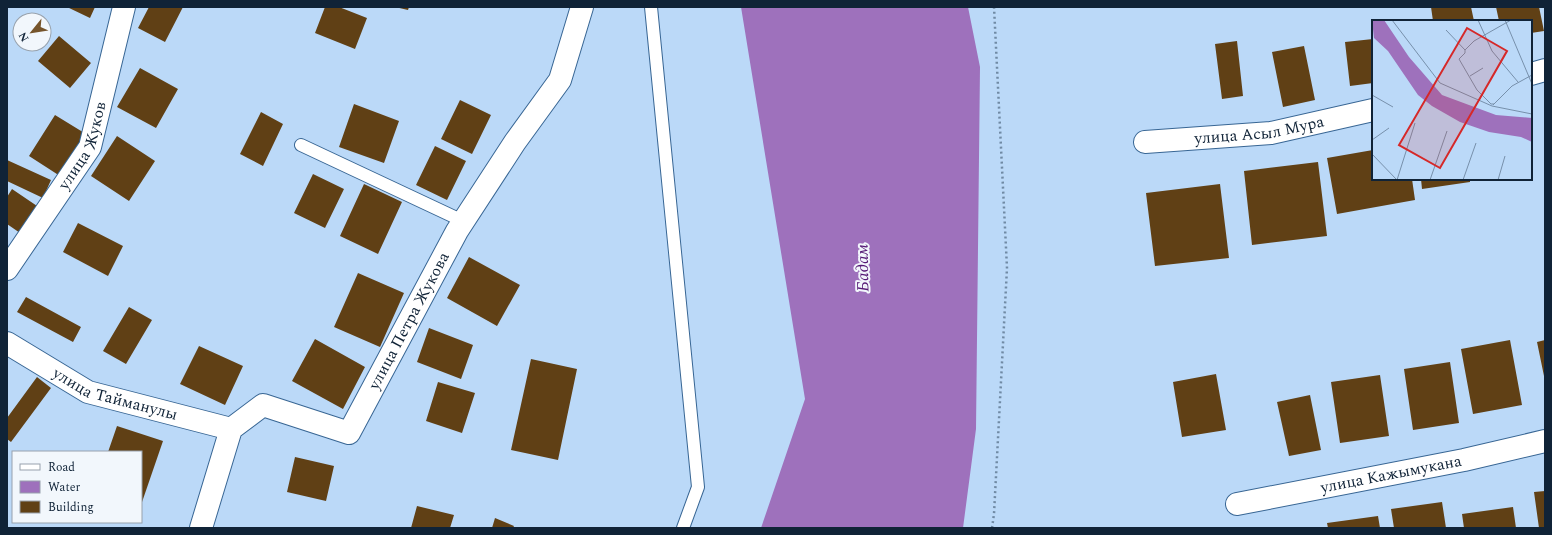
<svg xmlns="http://www.w3.org/2000/svg" width="1552" height="535" viewBox="0 0 1552 535" font-family="Spectral,serif">
<rect width="100%" height="100%" fill="#bbd9f8"/>
<path fill="#9e71bc" d="M741,7H968L980,67L976,429L963,528H761L805,399Z"/>
<path fill="#604015" d="M67,7H95L90,18Z
M149,7H183L165,42L138,28Z
M325,7H339L367,18L355,49L315,33Z
M395,7H409L408,10Z
M1431,7H1471L1474,21H1433Z
M1496,7H1539L1544,31L1531,33V21H1499Z
M59,36L91,63L70,88L38,61Z
M1373,39V83L1350,86L1345,42Z
M1237,41L1243,96L1222,99L1215,44Z
M1304,46L1315,100L1283,107L1272,52Z
M140,68L178,89L156,128L117,107Z
M460,100L491,115L472,154L441,139Z
M354,104L399,121L384,163L339,147Z
M261,112L283,124L263,166L240,154Z
M55,115L86,134L60,176L29,156Z
M117,136L155,161L129,201L91,176Z
M435,146L466,161L447,200L416,185Z
M1373,150V179H1412L1415,200L1337,214L1327,158Z
M7,160L51,180L43,198L7,181Z
M1318,162L1327,236L1252,245L1244,171Z
M313,174L344,189L325,228L294,213Z
M1421,179H1470V182L1422,189Z
M364,184L402,202L378,254L340,236Z
M1220,184L1229,258L1155,266L1146,193Z
M12,189L40,208L23,235L7,224V197Z
M78,223L123,246L108,276L63,252Z
M469,257L520,285L497,326L447,298Z
M358,273L404,293L380,347L334,327Z
M26,297L81,327L73,342L17,312Z
M129,307L152,320L126,364L103,351Z
M429,328L473,345L461,379L417,362Z
M315,339L365,367L343,409L292,381Z
M1510,340L1522,405L1473,414L1461,349Z
M1545,340V376H1544L1537,342Z
M199,346L243,366L225,405L180,384Z
M531,359L577,369L558,460L511,450Z
M1450,362L1459,423L1413,430L1404,369Z
M1216,374L1226,430L1182,437L1173,382Z
M1380,375L1389,436L1340,443L1331,382Z
M37,377L51,388L11,442L7,439V418Z
M438,382L475,393L462,433L426,421Z
M1310,395L1321,450L1289,456L1277,402Z
M117,426L163,441L141,505V452H108Z
M295,457L334,466L326,501L287,492Z
M1545,491V528H1539L1534,492Z
M1442,502L1446,528H1394L1391,509Z
M417,506L454,515L450,528H411Z
M1513,507L1516,528H1464L1462,514Z
M1378,516L1380,528H1328L1327,523Z
M495,518L514,526L513,528H492Z"/>
<g fill="none" stroke-linecap="round" stroke-linejoin="round">
<defs>
<path id="service" d="M651,7L698,487L683,528
M301,145L463,221"/>
<g id="minor">
<path d="M1531,74L1545,70"/>
<path id="s1" d="M1145,142L1271,133L1373,110"/>
<path id="s2" d="M7,269L90,147L124,7"/>
<path id="s3" d="M7,343L88,392L231,429"/>
<path id="s4" d="M1237,504L1464,460L1545,441"/>
<path id="s5" d="M201,528L231,429L263,405L349,433L457,231L515,142L560,80L582,7"/>
</g>
</defs>
<use href="#service" stroke="#386694" stroke-width="14"/>
<use href="#minor" stroke="#386694" stroke-width="24"/>
<path stroke="#708aa4" stroke-width="2.5" stroke-dasharray="2 3" stroke-linecap="butt" d="M992,528L994,514L1007,268L994,7"/>
<use href="#service" stroke="#fff" stroke-width="12"/>
<use href="#minor" stroke="#fff" stroke-width="22"/>
</g>
<g text-anchor="middle" dominant-baseline="central" stroke-width="4" stroke-linejoin="round" paint-order="stroke">
<g font-size="16" fill="#102337" stroke="#f2f7fc">
<text stroke="none"><textPath href="#s1" startOffset="115">улица Асыл Мура</textPath></text>
<text stroke="none"><textPath href="#s2" startOffset="146">улица Жуков</textPath></text>
<text stroke="none"><textPath href="#s5" startOffset="361">улица Петра Жукова</textPath></text>
<text stroke="none"><textPath href="#s3" startOffset="121">улица Тайманулы</textPath></text>
<text stroke="none"><textPath href="#s4" startOffset="157">улица Кажымукана</textPath></text>
</g>
<g font-size="17" font-style="italic" fill="#551975" stroke="#f2f7fc">
<text transform="translate(863 268) rotate(-91)">Бадам</text>
</g>
</g>
<g transform="translate(1372 20)">
<rect width="160" height="160" fill="#bbd9f8"/>
<path d="M0,0H12L37,37L70,75L124,95L160,98V122L149,117L117,112L88,102L60,86L46,75L16,31L2,18Z" fill="#9e71bc"/>
<path fill="none" stroke="#7790ab" stroke-width="1" d="M20,0L68,63L120,86L160,94M106,0L120,31L146,62M133,0L160,64M74,10L93,30V33L87,39L105,70L119,84H122M93,30L102,21L139,0M98,56L111,48M0,75L21,87M121,85L140,66L160,55M0,120L17,108M0,134L25,160M25,160L43,103M58,160L75,111M91,160L104,123M126,160L133,136"/>
<path fill="#d62828" fill-opacity="0.15" stroke="#d62828" stroke-width="2" d="M95,8L135,31L68,148L27,125Z"/>
<rect width="160" height="160" fill="none" stroke="#102337" stroke-width="2"/>
</g>
<rect width="1552" height="535" fill="none" stroke="#102337" stroke-width="16"/>
<rect x="12" y="451" width="130" height="72" fill="#f2f7fc" stroke="#98a2ad"/>
<rect x="20" y="464" width="20" height="6" fill="#ffffff" stroke="#98a2ad"/>
<text x="48" y="471" font-size="12" fill="#102337">Road</text>
<rect x="20" y="481" width="20" height="12" fill="#9e71bc" stroke="#98a2ad"/>
<text x="48" y="491" font-size="12" fill="#102337">Water</text>
<rect x="20" y="501" width="20" height="12" fill="#604015" stroke="#98a2ad"/>
<text x="48" y="511" font-size="12" fill="#102337">Building</text>
<g transform="translate(32 32) rotate(240)"><circle r="19" fill="#f2f7fc" stroke="#98a2ad"/>
<path d="M0-3L7 15L0 10L-7 15Z" fill="#76552c"/>
<text y="-6" font-size="11" font-weight="bold" text-anchor="middle" fill="#102337">N</text>
</g>
</svg>
